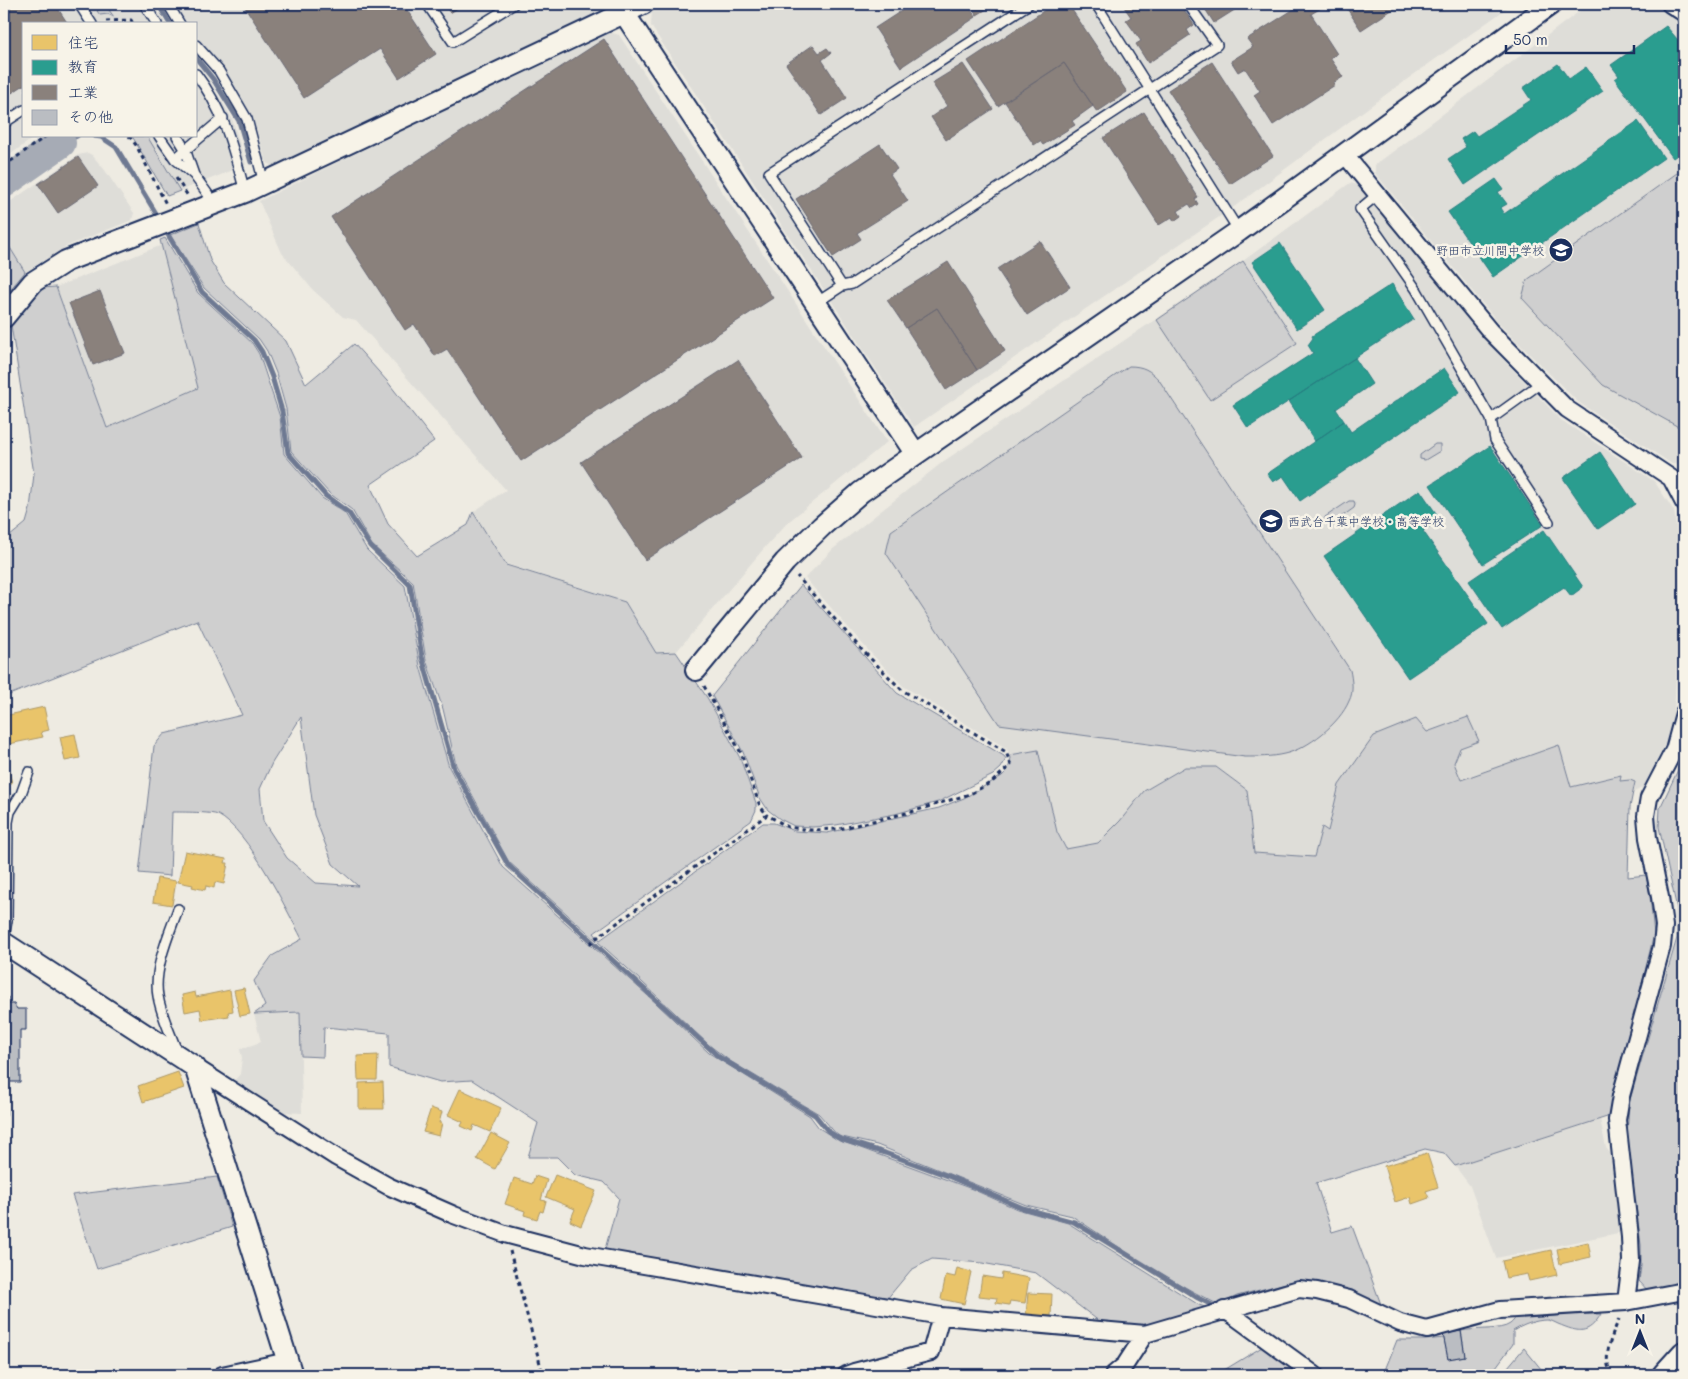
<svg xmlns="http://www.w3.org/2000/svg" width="1688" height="1379" viewBox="0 0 1688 1379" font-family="Mali,'Klee One',sans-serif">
<rect width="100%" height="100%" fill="#eeebe2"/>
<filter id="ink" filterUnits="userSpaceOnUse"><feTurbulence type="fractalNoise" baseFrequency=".02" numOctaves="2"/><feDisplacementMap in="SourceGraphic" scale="10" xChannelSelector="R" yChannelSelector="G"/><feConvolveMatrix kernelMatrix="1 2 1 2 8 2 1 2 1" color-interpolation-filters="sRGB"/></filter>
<g filter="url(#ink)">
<path fill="#deddd8" d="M4,4H154L166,24H24V136H36L4,159Z
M174,4H598V12L273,167L266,162L252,115L224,69L196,36V24H187Z
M663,4H1513L1392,90L1238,204L914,427L651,26L652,9Z
M1589,4H1657L1684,22V465L1672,464L1578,402L1502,327L1375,173V165Z
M606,31L619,35L887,442L788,522L766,546L676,652L656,653L625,602L506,564L473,512L506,490L356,320L343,317L313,290L282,253L259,201Z
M196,65L210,82L232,118L246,165L167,196L132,136H196Z
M88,153L92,155L104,169L134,213L132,220L67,246L25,272L4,238V206L78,155Z
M1350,183L1358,185L1499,355L1561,420L1654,481L1674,511L1679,547L1680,591L1674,716L1671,731L1644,787L1634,792L1635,782L1630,780L1619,781L1620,775L1571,787L1558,745L1461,780L1454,763L1460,748L1479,741L1468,717L1427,732L1339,785L1328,831L1322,827L1314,857L1254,853L1247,790L1216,767H1185L1144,791L1120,821L1098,843L1066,849L1057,832L1038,750L1010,755L1006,748L903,686L867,649L805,578L833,549L944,461L1243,261Z
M162,245L198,388L107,428L56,287Z
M300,1012L302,1113L281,1112L233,1082L240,1074L242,1058L240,1049L261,1042L254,1014Z
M1600,1119L1606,1148L1614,1158L1623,1232L1496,1258L1470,1186L1455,1166Z"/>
<path fill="#cfcfcf" stroke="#757f96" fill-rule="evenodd" d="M107,4H117L109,10L114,17L108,14L100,15L97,11Z
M132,136H147L180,191L167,196Z
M1684,168V430L1603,385L1522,298L1527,280Z
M199,223L210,260L224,283L286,341L306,384L354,344L387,381L434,441L370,485L388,524L417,556L468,525L473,512L506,565L625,602L656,653L676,652L708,699L740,758L756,803V810L751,821L594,933L600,940L763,823H774L795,831L827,833L939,808L964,798L1002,776L1008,770L1011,758L1010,755L1038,750L1057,832L1066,849L1098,843L1120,821L1144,791L1185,767H1216L1247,790L1254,853L1314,857L1322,827L1328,831L1339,785L1374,736L1416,719L1427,732L1468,717L1479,741L1460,748L1454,763L1461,780L1559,745L1571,787L1621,775L1620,781L1630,780L1635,782L1630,807L1628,877L1646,875L1650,896L1654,934L1610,1116L1455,1166L1444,1153L1425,1149L1316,1183L1332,1232L1352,1226L1382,1307L1334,1286L1293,1281L1237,1296L1219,1305L1192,1291L1146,1265L1072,1216L1026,1205L877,1145L838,1136L819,1114L730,1061L709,1045L626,967L509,862L456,765L443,709L426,660L413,582L372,545L352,510L329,493L291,451L286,409L276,373L267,351L259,339L204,288L170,235Z
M4,238L25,272L4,297Z
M165,238L198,293L252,343L259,354L280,417L284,454L322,498L345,513L367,550L405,586L420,666L449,767L503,867L656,1003L709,1053L810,1116L819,1128L836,1139L972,1189L1017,1209L1068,1223L1199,1305L1211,1309L1151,1327L1104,1325L1036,1273L982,1263L932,1259L911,1270L886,1300L604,1253L619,1198L604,1182L575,1175L557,1157H528L538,1123L472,1080L440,1082L389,1067V1033L324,1027L323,1057L301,1056L300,1012L254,1014L265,1006L254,981L272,956L302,939C285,907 249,831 218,815C211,812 182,812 172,812L170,876L139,873L154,746L164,734L242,715L197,620L4,697V541L26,523L30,509L34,474L11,325L42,288L56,287L107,428L198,388L160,240ZM301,717L314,815L333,864L358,886L316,883L287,858L263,821L260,789L272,763Z
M1243,261L1297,343L1210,400L1157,320Z
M1129,366C1143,366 1150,370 1159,380L1350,670C1352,680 1354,692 1349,701C1340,723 1308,749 1284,754C1271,757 1258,757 1245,757L999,724L886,553L891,531Z
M1435,444H1440V451L1425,460L1420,459V455Z
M1349,501H1354L1355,505L1354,508L1330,525L1324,523L1325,517Z
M801,585L897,693L1004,756L1006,759L1001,768L993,775L938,802L895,814L836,825L813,827L794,826L780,819L768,810L760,798L743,752L712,696Z
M1684,757V1287L1649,1292L1639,1281L1641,1266V1245L1627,1136L1629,1103L1677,938V909L1659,827L1660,808Z
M217,1177L232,1227L97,1269L72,1195Z
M1601,1314C1588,1336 1578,1332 1558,1324C1554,1322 1550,1320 1547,1320C1535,1320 1523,1325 1513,1331V1344L1496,1367L1502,1374L1524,1348L1546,1375H1383L1397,1340H1425L1444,1338L1448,1359L1465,1356L1461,1331C1474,1328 1501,1331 1510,1324C1513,1322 1515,1318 1518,1315Z
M1267,1344L1309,1375H1216Z"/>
<path fill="#e9c46a" stroke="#ab9766" d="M44,707L49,730L41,732L43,737L4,745V716Z
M75,734L80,758L65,761L60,737Z
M4,756H5L12,783L4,785Z
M185,851L226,859L225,863H228L224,884L215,882L214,888L206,886L205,890L192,887L193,885L178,882Z
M157,878L176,881L172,905L153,902Z
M244,988L250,1014L240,1016L234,990Z
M230,990L233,1011L228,1012L229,1016L202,1020L200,1009L185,1012L182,995L195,992L196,997Z
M378,1055L377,1080H358L357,1056Z
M178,1072L184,1088L143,1102L138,1086Z
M383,1082L384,1109H359V1083Z
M460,1089L501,1108L490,1132L474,1125L472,1131L461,1126L463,1122L448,1115Z
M431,1108L442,1112L439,1123H442L439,1136L423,1132Z
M491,1133L510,1143L495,1169L477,1159Z
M1427,1153L1438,1187L1426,1191L1429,1198L1412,1204L1410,1197L1395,1202L1384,1166Z
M555,1175L596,1191L581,1226L570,1221L575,1209L546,1197Z
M535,1176L547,1180L541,1200L546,1201L543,1212L540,1211L537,1219L524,1215L525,1211L505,1204L514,1178L532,1184Z
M1588,1242L1591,1257L1560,1264L1557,1249Z
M1551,1250L1557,1275L1529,1281L1527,1274L1506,1278L1502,1261Z
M957,1268L971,1272L964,1304L941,1299L946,1275L955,1277Z
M1002,1273L1029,1278L1025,1303L1010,1301L1009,1305L996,1303L997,1298L979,1296L982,1276L1001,1279Z
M1028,1293L1052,1294L1051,1316L1026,1315Z"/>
<path fill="#2a9d8f" stroke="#267c80" d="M1666,26L1684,47V150L1673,158L1615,79L1619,76L1611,65Z
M1558,64L1569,79L1586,67L1603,91L1465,185L1448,159L1466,147L1461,139L1473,131L1477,136L1531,100L1523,88Z
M1638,121L1664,158L1493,277L1448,212L1496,179L1503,189L1498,192L1507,204L1500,208L1504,214Z
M1280,243L1325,310L1297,329L1252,262Z
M1392,284L1414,319L1248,428L1233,405L1313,353L1308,345L1313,338L1312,336Z
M1355,358L1372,384L1336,409L1344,421L1315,441L1289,401Z
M1444,368L1460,392L1300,501L1283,476L1273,482L1267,474L1344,421L1351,432Z
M1490,446L1543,525L1483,564L1430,485Z
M1600,452L1635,504L1598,529L1563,478Z
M1420,490L1440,519L1423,531L1488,624L1408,678L1324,556Z
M1544,530L1583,587L1571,596L1564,587L1502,629L1469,581Z"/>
<path fill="#8a817c" stroke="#696873" d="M4,4H55L68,24H24V85L4,98Z
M243,4H403L436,54L399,78L380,49L304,98Z
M444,4H464L450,13Z
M912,4H967L976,17L901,67L875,28Z
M970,4H995L977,15Z
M1054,4H1068L1127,92L1097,112L1064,63L998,106L968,61Z
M1122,4H1180L1194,25L1187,30L1190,35L1148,63L1136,44L1141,41L1126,20L1131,17Z
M1202,4H1244L1214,23Z
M1302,4H1318L1321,8L1311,14L1337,54L1330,58L1343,77L1333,83L1335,85L1273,125L1254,95L1260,91L1245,68L1238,72L1231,61L1253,47L1247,39Z
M1344,4H1401L1361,30Z
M604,39L773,298L521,461L447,349L435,356L414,324L405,330L331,217Z
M813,45L819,53L827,48L831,53L822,60L847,98L821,115L786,64Z
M1212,62L1273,156L1230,184L1168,90Z
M1064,63L1093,106L1072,121L1075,125L1043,145L1040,141L1034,145L1005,102Z
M963,64L993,109L946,140L931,117L947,106L932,83Z
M1144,112L1198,197L1195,199L1198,204L1192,208L1189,204L1178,211L1181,216L1174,221L1172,217L1159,225L1103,138Z
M880,144L897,169L890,174L908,201L857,233L861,239L833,257L796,199Z
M78,157L98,186L58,213L38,184Z
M1040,241L1070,287L1027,315L997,269Z
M948,262L1005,351L977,370L937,308L906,328L887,300Z
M100,291L125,353L93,365L69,303Z
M937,308L977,370L946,390L906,328Z
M738,360L802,458L645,560L581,462Z"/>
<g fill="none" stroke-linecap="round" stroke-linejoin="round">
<path stroke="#6e7992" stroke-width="5" d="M158,4L170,24
M196,58L213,79L239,121L251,162
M94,136L101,137L116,147L160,220
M61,143L77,136
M164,228L202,292L254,340L262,352L272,377L282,411L288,453L326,496L349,513L370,546L410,585L422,657L454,769L508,865L719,1057L815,1115L828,1131L840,1139L885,1153L948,1176L1023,1208L1074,1222L1198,1298L1218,1308"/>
<path stroke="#a6abb5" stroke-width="30" d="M4,183L61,143"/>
</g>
<path fill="#babdc2" stroke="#1b2f5e" d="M4,997H8V1004H14L17,1009H26V1030H20V1082H6V1116H4Z
M1461,1331L1465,1356L1448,1359L1443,1334Z"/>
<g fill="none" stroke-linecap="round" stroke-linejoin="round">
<defs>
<path id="service" d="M79,4L92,24
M144,4L157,24
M168,4L180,24
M427,4L453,42L514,4
M1096,4L1239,231
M196,45L219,71L247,119L264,183
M196,74C225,112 233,148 245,192
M4,123L24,110
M159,136L175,159L194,175L215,204
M177,136L185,149L194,175
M175,159L223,118
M1377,195L1360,209L1416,289L1491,419L1495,440L1549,522
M842,286L769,173L1029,4
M816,303L842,286L852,284L1217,45L1188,4
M1491,419L1541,383
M4,939L7,920L8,822L10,812L21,794L29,772
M177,1052C171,1034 161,1015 158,996C153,970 169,934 178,909"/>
<path id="minor" d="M1670,4L1684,13
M1345,155L1490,331L1567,409L1671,478L1684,503
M195,1067L336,1157L388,1186L454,1215L505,1234L585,1255L941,1316L1145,1334L1299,1289L1317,1291L1349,1299L1400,1323L1427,1330L1500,1310L1626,1302L1684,1291
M1626,1302L1631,1261L1630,1237L1617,1120L1621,1096L1662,946L1664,926L1660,897L1648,838L1646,816L1649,798L1674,750L1684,713
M1224,1310L1234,1316L1315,1375
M222,1375L288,1361
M846,1375L854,1372L931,1352L941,1316
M1113,1375L1125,1365L1145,1334"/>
<path id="tertiary" d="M618,4L915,453
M4,317L33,282L66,261L245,192L643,4
M696,670L785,562L822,526L861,492L1239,231L1551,4
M4,943L195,1067L292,1375"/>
<path id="secondary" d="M1665,1375L1684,1354"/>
</defs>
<use href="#service" stroke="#1b2f5e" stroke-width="12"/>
<use href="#minor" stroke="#1b2f5e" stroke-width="20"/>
<use href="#tertiary" stroke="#1b2f5e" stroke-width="24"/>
<use href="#secondary" stroke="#1b2f5e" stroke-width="28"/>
<path stroke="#1b2f5e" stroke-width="3" stroke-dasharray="4 4" stroke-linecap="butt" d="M106,21L131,20L133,24
M129,136L136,145L166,204
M4,166L46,136
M176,178L188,196
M704,686L741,753L760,806L767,815
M590,944L595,939L767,815L788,827L810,830L839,829L911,812L970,794L992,782L1011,765L1006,752L902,690L861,649L797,576
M510,1251L543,1375
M1612,1375C1601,1358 1612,1336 1619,1319"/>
<use href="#service" stroke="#f7f3e8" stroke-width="9"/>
<use href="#minor" stroke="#f7f3e8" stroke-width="16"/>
<use href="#tertiary" stroke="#f7f3e8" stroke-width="20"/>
<use href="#secondary" stroke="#f7f3e8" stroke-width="24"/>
</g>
</g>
<defs>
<symbol id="school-disc" viewBox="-11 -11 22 22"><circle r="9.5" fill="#1b2f5e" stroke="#f7f3e8"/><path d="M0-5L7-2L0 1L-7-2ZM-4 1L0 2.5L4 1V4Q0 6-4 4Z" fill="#fff"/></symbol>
</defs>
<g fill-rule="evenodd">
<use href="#school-disc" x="1547" y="236" width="28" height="28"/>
<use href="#school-disc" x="1257" y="507" width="28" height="28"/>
</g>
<g text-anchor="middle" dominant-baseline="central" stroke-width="5" stroke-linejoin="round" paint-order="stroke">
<g font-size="12" fill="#1b2f5e" stroke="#f7f3e8" text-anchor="end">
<text x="1544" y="250">野田市立川間中学校</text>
<text x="1288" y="521" text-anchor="start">西武台千葉中学校・高等学校</text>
</g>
</g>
<rect width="1688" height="1379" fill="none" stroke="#f7f3e8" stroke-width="20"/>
<rect x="10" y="10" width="1668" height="1359" fill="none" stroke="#1b2f5e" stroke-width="2" filter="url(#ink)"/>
<rect x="22" y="22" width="175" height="115" fill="#f7f3e8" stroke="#9fa5b1"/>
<rect x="32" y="35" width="25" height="15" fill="#e9c46a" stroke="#9fa5b1"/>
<text x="68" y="48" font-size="15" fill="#1b2f5e">住宅</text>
<rect x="32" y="60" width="25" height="15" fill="#2a9d8f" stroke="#9fa5b1"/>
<text x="68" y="72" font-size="15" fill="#1b2f5e">教育</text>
<rect x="32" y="85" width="25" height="15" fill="#8a817c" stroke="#9fa5b1"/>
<text x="68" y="98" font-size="15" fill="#1b2f5e">工業</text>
<rect x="32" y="110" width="25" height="15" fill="#babdc2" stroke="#9fa5b1"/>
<text x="68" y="122" font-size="15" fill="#1b2f5e">その他</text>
<g transform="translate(1640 1332)" stroke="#f7f3e8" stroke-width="4" paint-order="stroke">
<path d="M0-4L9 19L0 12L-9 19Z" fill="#1b2f5e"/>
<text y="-8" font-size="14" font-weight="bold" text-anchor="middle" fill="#1b2f5e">N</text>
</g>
<path d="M1506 45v8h128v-8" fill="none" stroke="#1b2f5e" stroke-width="2.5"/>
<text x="1513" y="45" font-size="15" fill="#1b2f5e" stroke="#f7f3e8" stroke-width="4" paint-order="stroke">50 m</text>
</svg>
